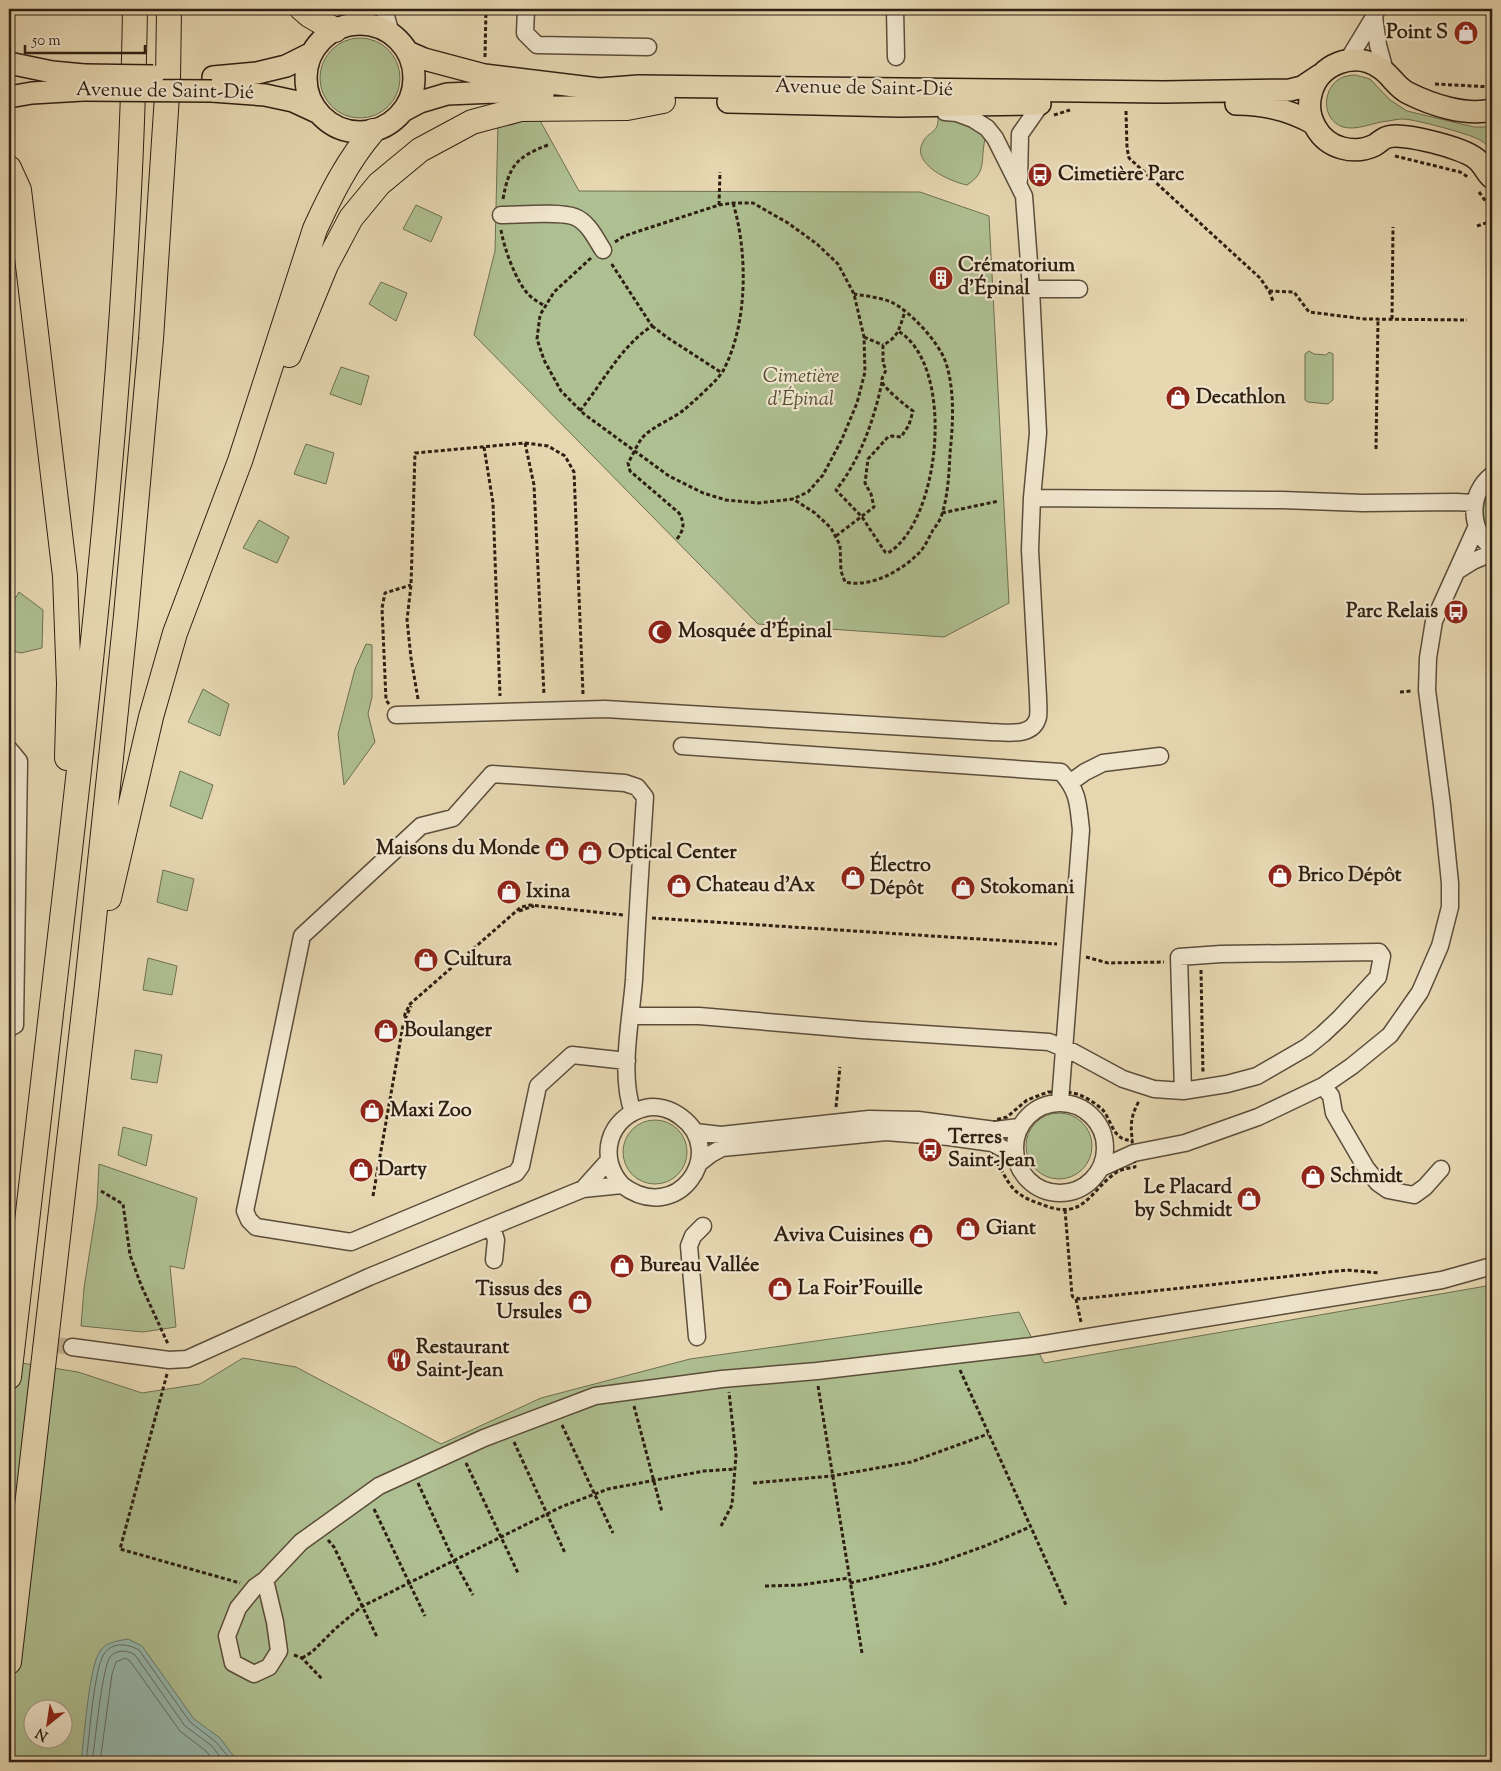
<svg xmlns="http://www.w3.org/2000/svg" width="1501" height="1771" viewBox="0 0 1501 1771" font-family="'Sorts Mill Goudy',serif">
<rect width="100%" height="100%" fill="#e6d7b1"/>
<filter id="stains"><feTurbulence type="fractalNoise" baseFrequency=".004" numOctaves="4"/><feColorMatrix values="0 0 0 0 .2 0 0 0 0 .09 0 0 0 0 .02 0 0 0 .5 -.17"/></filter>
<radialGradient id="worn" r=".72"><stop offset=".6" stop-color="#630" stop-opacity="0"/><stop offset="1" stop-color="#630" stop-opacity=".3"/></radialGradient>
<path fill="#aebf91" stroke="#6e6f52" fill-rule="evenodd" d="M320 78a40 40 0 1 1 80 0a40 40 0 1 1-80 0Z
M1355,75L1370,79L1390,100L1407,111L1474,127H1492V151C1488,146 1483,141 1478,139C1466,133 1417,120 1404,119C1399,119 1393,120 1388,121C1374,122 1357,131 1343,127C1320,119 1322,86 1343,77C1347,76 1351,75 1355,75Z
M538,117L579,191L920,192L989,216L1009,603L944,637L758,624L474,335L495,251L498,122Z
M938,117H955L986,136C979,158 989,171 967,185C951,182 910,164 923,142C928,131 939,134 938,117Z
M416,205L442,217L431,242L403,229Z
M381,282L407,293L396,321L369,304Z
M1309,351L1314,354L1326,355L1329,352L1333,354V400L1328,404L1308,402L1305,400V354Z
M341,367L369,376L361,405L330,394Z
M306,444L334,453L326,484L294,474Z
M1492,487V534C1480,520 1481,502 1492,487Z
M259,520L289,537L277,563L243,548Z
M19,592L43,610L42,648L21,653L9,650V609Z
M366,644L372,645V697L368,714L375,742L344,785L338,734L355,669Z
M203,689L229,704L220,736L188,722Z
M180,771L213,785L202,819L170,806Z
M163,870L194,879L187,911L157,902Z
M148,958L177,966L172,995L143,990Z
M135,1050L162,1055L157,1083L131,1079Z
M1026 1146a33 33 0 1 1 66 0a33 33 0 1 1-66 0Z
M623 1152a32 32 0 1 1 64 0a32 32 0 1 1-64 0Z
M123,1127L152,1135L146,1166L118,1155Z
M99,1164L197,1198L184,1269L170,1266L176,1327L143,1332L81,1326L84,1288L97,1205Z
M1492,1285V1762H9V1361L78,1372L142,1393L200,1384L243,1358L296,1367L441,1444L541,1398L690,1359L1019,1312L1044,1363ZM32,1708H62V1738H32Z"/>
<path fill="#96b9af" stroke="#6c7b70" d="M128,1639L142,1646L194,1719L220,1738L235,1758V1762H81C84,1740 89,1666 100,1651C106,1642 118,1641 128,1639Z"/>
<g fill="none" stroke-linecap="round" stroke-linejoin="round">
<path stroke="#626c60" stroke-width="1" d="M86,1762C89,1741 94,1668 104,1654C113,1641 128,1644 139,1650L190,1722L216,1742L230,1759V1762
M92,1762C95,1744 102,1668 110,1657C117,1649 127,1650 135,1655L185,1726L212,1746L224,1762
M100,1762L112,1674L116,1662L125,1658L130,1661L180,1731L206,1751L215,1762"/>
<path stroke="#c1b291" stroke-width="16" stroke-dasharray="16 8" stroke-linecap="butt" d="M9,1339L72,1347"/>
<defs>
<path id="minor" d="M384,9L391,34
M526,9L525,33L537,45L648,47
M895,9L896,57
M1374,17L1378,45L1385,71
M359,24L363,9
M1348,60L1374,17L1377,9
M1019,180L1020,134L1041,104
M501,215C518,215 561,211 575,217C588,222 596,239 603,250
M1031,289H1079
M1492,475C1468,494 1469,529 1492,548
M1032,498L1282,500L1363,503L1456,502L1474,503
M1457,571L1473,561L1492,553
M396,715L605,709L990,732C1006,732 1033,738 1038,717C1039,711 1038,703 1038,697L1030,550L1032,498L1038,433L1031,289L1024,196L995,138L987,128L973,119L957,113L945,112
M682,746L1061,772C1079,792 1078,804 1081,830L1060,1102
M9,749L19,761L15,1025L9,1028
M1071,782L1085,772L1103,763L1160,756
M631,1016H699L862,1030L1049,1042L1073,1052L1123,1079L1154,1089L1183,1091L1227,1084L1257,1076L1307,1047L1323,1034L1340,1018L1378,977L1382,956L1379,952L1221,954L1179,957L1183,1091
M627,1061L572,1055L538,1086L521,1166L516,1173L351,1242L256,1227L249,1220L245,1211L302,936L421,826L453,818L492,774L625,783L637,787L645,797C641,858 637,919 634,980C631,1019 619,1076 633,1112
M1323,1086L1331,1096L1334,1113L1366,1168L1378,1183L1388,1190L1414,1195L1425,1187L1441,1169
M1015 1148a45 45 0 1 1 90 0a45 45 0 1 1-90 0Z
M695,1132L721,1135L869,1119L918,1120L995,1130L1019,1127
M698,1164L711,1154L722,1148L886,1132L949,1137L992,1143L1015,1155
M1101,1168L1134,1153L1185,1143L1258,1117L1323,1086L1352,1066L1390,1035L1420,992L1440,946L1450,907V883L1442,805L1427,690L1428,658L1434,621L1476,528
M583,1189L609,1160
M492,1227L496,1240L494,1260
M697,1337L689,1246L693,1236L703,1226
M72,1347L169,1360L187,1359L369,1277L583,1189L622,1185C677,1227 729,1152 681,1117C671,1109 657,1105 645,1108C608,1117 597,1158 622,1185
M265,1580L275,1622L279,1651L269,1667L254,1674L233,1663L227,1636L238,1608L255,1587L265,1580L301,1542L379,1486L484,1438L595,1396L722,1379L817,1371L1032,1346L1442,1280L1492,1266"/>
<path id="major" d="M306 78a54 54 0 1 1 108 0a54 54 0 1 1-108 0Z
M408,52L424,59L484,75L599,89L639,86L1163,92L1290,90L1302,87L1320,75
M9,63L52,72L84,75
M213,77L257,73L286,66L312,53
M212,91L265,95L293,101L319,113
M9,97L32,93L83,90
M728,102L899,106L1040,104
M1236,104C1264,104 1290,110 1314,124
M1492,110C1465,116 1432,105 1408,93C1396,87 1391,75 1380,68C1355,50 1318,64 1311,94C1305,117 1319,142 1342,148C1353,151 1365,150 1375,145C1380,142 1383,138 1388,137C1402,132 1463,148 1475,158C1483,163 1485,172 1492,178
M403,111L420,102L447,94L495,92L543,95"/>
<path id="highway" d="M302,9L309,15L335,30
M9,168L19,190L65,576L69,684L67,758
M289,355L326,265L351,218L379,184L420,150L472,122L521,109L627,108L663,101
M109,898L151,717L175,633L240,461L315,229C331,194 348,160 373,131
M9,1377C24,1244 39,1111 55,979C93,656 130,334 135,9
M9,1662L87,985L126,615L151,339L168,80L169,9"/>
</defs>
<use href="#minor" stroke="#5c4d3a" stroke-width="19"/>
<use href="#major" stroke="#2e1f12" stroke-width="24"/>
<use href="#highway" stroke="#2e1f12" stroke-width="26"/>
<path stroke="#2e1f12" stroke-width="3" stroke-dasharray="4 2.5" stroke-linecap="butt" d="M485,57L486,9
M1435,84L1492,87
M1126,111L1127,148L1129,158L1260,278L1269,291L1273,301
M1054,115L1070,110
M1395,156L1460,172L1468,177
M1479,192L1492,210
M503,199C509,166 516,157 548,145
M719,205L720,172
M1477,226L1492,221
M501,230C504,248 516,282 529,295C534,300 540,303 545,306
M615,242L624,236L719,205L733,203H753L788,223L817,244L838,264L854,294L864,337L865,372L857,403L842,439L823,475L808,492L793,499
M591,258L554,292L540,315L537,339L544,360L561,391L584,414L669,476L703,493L726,500L758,503L793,499L815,513L831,528L840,545L841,571L845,582C871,588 901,571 919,553C925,547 929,537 933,530C936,526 939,522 941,517C948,497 949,474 950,453C953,425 955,391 946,363C939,342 910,311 891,302C879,297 866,296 854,294
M1269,291L1294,292L1309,312L1365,319L1467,320
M1392,319L1393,227
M652,326L668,338L722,373
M864,337L883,345
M882,382C874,420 860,460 836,490L862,517L885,552L888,553C941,521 956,365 898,331
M580,411C603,382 621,346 652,326L611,263
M525,443L534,485L544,695
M484,447L493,503L500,696
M1376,449L1378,319
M942,513L999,501
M836,536L874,507L871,494L865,483L868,459L888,437L892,436L901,437L909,425L913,411C906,406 885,389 882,382C881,378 885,373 886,370L883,363V345C899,337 899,328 905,312
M677,539C684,529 685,524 679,513L630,471L628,463C633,455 637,444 643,437C653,426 673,419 685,409C694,401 717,381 723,371C748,324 748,253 733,203
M1400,692L1411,691
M418,699L411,658L407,620L411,585L415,453L525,443L548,446L565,456L574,472L583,694
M389,704L386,700L382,608L385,593L411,585
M519,911L534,906
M652,918L1057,944
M1086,957L1108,963L1164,962
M1201,970L1203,1074
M405,1019L411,1006
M1048,1092C1059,1092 1072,1091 1082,1096C1089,1099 1096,1104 1102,1109C1112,1120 1113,1142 1132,1140L1135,1167C1129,1168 1122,1169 1117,1172C1090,1190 1085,1220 1046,1206C1038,1203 1028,1200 1021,1195C1006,1186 1003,1167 991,1156L995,1120L1007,1117L1027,1100Z
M836,1107L840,1067
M1132,1137C1130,1123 1132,1114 1139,1101
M101,1191L123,1204L130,1255L141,1285L168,1344
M373,1196L405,1014L410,1004L521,907L530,905L623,915
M1065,1210L1072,1295L1073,1297L1080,1299L1347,1270L1380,1273
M1076,1299L1081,1322
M960,1370L1066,1605
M167,1374L120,1549L240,1583
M818,1386L862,1653
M634,1406L662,1512
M562,1425L613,1533
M514,1442L565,1553
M466,1463L518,1573
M418,1483L454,1561L473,1595
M753,1483L832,1476L911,1462L988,1434
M374,1509L425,1616
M721,1526L732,1505L736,1455L729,1392
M328,1540L334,1547L377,1637
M850,1583L938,1563L985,1546L1030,1527
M765,1586L800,1585L849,1578
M294,1655L302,1658L323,1680
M302,1658L312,1652L335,1629L361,1607L561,1507L608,1489L704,1471L735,1469"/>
<use href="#minor" stroke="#efe5cc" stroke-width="16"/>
<use href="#major" stroke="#e6d7b1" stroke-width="21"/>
<use href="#highway" stroke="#e6d7b1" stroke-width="24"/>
<defs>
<path id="major-bridge" d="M84,75L153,76
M83,90L212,91"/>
</defs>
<use href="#major-bridge" stroke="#2e1f12" stroke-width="24" stroke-linecap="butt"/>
<use href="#major-bridge" stroke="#e6d7b1" stroke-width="21"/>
</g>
<defs>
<symbol id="shop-disc" viewBox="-11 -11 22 22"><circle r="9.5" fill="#8f2418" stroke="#efe5cc"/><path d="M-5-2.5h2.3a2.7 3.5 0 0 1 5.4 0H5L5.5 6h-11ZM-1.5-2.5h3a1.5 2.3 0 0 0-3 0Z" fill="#fff"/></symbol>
<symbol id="bus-disc" viewBox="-11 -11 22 22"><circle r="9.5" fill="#8f2418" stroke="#efe5cc"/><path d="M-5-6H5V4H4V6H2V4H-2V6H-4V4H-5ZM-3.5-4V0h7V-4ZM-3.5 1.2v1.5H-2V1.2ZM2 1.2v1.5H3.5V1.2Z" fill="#fff"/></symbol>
<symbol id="building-disc" viewBox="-11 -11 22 22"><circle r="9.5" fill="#8f2418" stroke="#efe5cc"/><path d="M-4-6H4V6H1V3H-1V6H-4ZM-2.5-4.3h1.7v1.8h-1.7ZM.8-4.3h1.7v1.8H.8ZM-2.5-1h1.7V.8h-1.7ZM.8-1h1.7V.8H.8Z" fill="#fff"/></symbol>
<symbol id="mosque-disc" viewBox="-11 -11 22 22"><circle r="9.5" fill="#8f2418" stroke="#efe5cc"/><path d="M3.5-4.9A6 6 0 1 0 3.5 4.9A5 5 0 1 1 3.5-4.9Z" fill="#fff"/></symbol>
<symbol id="restaurant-disc" viewBox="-11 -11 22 22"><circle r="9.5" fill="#8f2418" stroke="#efe5cc"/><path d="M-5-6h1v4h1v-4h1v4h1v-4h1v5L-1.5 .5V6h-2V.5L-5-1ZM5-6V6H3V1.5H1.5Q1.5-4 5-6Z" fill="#fff"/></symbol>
</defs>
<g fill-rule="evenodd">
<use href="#shop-disc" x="1452" y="19" width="28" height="28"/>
<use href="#bus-disc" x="1026" y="161" width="28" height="28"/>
<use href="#building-disc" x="927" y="264" width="28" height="28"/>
<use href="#shop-disc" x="1164" y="384" width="28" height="28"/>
<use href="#bus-disc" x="1442" y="598" width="28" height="28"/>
<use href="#mosque-disc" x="646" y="618" width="28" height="28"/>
<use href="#shop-disc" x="543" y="835" width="28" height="28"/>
<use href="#shop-disc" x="576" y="839" width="28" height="28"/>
<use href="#shop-disc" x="1266" y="862" width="28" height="28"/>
<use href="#shop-disc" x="839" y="864" width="28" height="28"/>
<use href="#shop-disc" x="665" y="872" width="28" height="28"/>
<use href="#shop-disc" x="949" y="874" width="28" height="28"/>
<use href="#shop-disc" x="495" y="878" width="28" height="28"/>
<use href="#shop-disc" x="412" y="946" width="28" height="28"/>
<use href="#shop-disc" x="372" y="1017" width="28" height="28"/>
<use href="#shop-disc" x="358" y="1097" width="28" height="28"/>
<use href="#bus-disc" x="916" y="1136" width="28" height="28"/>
<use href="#shop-disc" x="347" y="1156" width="28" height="28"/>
<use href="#shop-disc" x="1299" y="1163" width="28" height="28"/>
<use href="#shop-disc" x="1235" y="1185" width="28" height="28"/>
<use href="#shop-disc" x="954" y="1215" width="28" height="28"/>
<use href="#shop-disc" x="907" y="1222" width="28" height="28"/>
<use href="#shop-disc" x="608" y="1252" width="28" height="28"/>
<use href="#shop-disc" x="766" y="1275" width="28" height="28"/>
<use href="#shop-disc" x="566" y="1288" width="28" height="28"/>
<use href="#restaurant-disc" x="385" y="1346" width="28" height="28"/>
</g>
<g text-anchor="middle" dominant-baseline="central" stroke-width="4.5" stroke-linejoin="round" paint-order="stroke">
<g font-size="20" font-weight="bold" fill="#2e1f12" stroke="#efe5cc" text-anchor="start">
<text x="1448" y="33" text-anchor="end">Point S</text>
<text x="1058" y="175">Cimetière Parc</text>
<text x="958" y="266">Crématorium<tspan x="958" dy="23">d'Épinal</tspan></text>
<text x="1196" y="398">Decathlon</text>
<text x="1438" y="612" text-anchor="end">Parc Relais</text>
<text x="678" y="632">Mosquée d'Épinal</text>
<text x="540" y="849" text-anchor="end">Maisons du Monde</text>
<text x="608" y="853">Optical Center</text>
<text x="870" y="866">Électro<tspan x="870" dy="23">Dépôt</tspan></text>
<text x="1298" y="876">Brico Dépôt</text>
<text x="696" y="886">Chateau d'Ax</text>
<text x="980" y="888">Stokomani</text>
<text x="526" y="892">Ixina</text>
<text x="444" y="960">Cultura</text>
<text x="404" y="1031">Boulanger</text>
<text x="390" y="1111">Maxi Zoo</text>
<text x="948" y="1138">Terres<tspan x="948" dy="23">Saint-Jean</tspan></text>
<text x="378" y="1170">Darty</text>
<text x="1330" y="1177">Schmidt</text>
<text x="1232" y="1188" text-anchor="end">Le Placard<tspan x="1232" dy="23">by Schmidt</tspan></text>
<text x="986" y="1229">Giant</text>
<text x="904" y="1236" text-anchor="end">Aviva Cuisines</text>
<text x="640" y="1266">Bureau Vallée</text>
<text x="798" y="1289">La Foir'Fouille</text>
<text x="562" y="1290" text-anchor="end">Tissus des<tspan x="562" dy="23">Ursules</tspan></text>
<text x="416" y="1348">Restaurant<tspan x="416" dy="23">Saint-Jean</tspan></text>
</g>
<g font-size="20" fill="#2e1f12" stroke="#efe5cc">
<text transform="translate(864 89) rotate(1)">Avenue de Saint-Dié</text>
<text transform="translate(165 92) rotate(1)">Avenue de Saint-Dié</text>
</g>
<g font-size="20" font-style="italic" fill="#544f38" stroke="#efe5cc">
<text x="801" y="377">Cimetière<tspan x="801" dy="23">d'Épinal</tspan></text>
</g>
</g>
<rect width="1501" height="1771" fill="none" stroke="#e6d7b1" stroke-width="30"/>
<rect x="10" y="10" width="1481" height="1751" fill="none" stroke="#2e1f12" stroke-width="2.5"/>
<rect x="15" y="15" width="1471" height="1741" fill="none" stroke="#2e1f12"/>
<g transform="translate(48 1724) rotate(210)"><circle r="24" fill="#efe5cc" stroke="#a29682"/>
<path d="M0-4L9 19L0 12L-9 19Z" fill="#8f2418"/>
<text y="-8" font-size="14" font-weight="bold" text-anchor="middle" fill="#2e1f12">N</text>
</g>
<path d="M25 45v8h120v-8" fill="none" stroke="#2e1f12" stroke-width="2.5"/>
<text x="32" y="45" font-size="15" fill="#2e1f12" stroke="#efe5cc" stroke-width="4" paint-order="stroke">50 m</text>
<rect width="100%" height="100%" filter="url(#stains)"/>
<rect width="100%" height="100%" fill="url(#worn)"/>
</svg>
